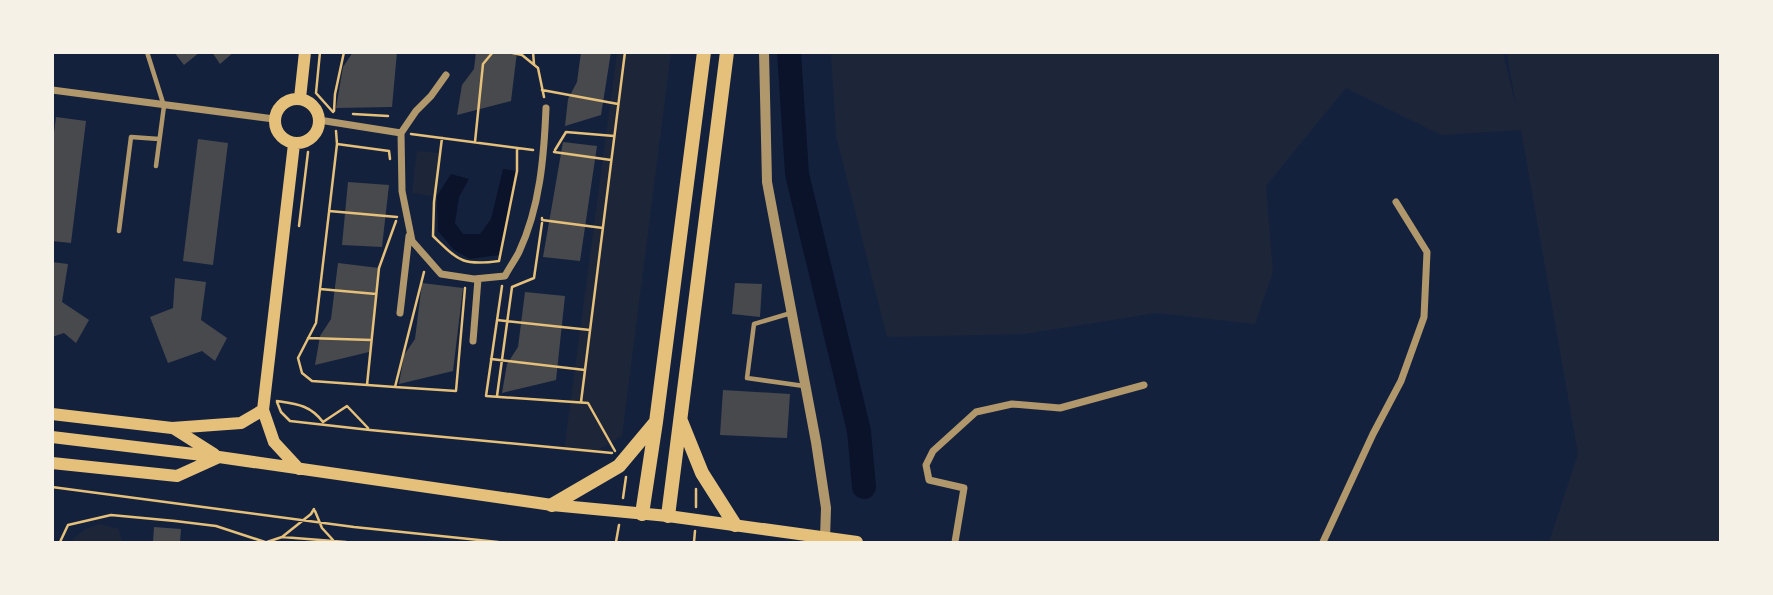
<svg xmlns="http://www.w3.org/2000/svg" width="1773" height="595" viewBox="0 0 1773 595" font-family="Bitter,serif">
<rect width="100%" height="100%" fill="#14213d"/>
<path fill="#1d2539" d="M617,53H671L622,436L593,453L564,451Z
M831,53H1503L1516,107L1507,53H1720V542H1549L1578,454L1521,130L1441,135L1346,88L1266,186L1273,272L1255,324L1156,313L1025,334L887,337L836,136Z
M417,151L439,153L434,196L412,193Z
M99,524L119,529L122,542H72L71,541L85,529Z"/>
<path fill="#0b132b" d="M503,169L517,171L499,255L470,259L454,250L438,231L437,196L451,174L469,179L459,197L455,223L463,234H480L491,219Z"/>
<g fill="none" stroke-linecap="round" stroke-linejoin="round">
<path stroke="#0b132b" stroke-width="24" d="M789,52L797,174L859,431L864,487"/>
</g>
<path fill="#48494c" d="M174,52H200L184,65Z
M212,52H234L220,64Z
M353,52H397L392,107L336,108L343,67Z
M476,52H517L511,101L457,115L462,85L474,69Z
M581,52H611L601,115L565,126L568,99L577,82Z
M56,117L86,121L71,243L52,241V148Z
M198,139L228,143L213,265L183,261Z
M563,142L597,146L580,261L543,257Z
M348,182L389,185L382,247L342,245Z
M52,262L68,264L62,302L89,320L76,343L64,333L52,337Z
M338,263L379,268L369,352L315,365L320,336L331,319Z
M175,278L206,282L201,320L227,338L215,361L202,351L168,363L150,317L173,308Z
M422,283L463,288L453,371L399,384L404,355L415,339Z
M735,283L762,284L760,317L732,314Z
M525,292L565,296L556,380L502,393L507,364L518,347Z
M723,390L790,394L787,438L720,435Z
M154,527L181,529L180,542H153Z"/>
<g fill="none" stroke-linecap="round" stroke-linejoin="round">
<path stroke="#e5c07b" stroke-width="2.5" d="M320,52L316,93L333,112
M508,52L522,55L538,68L544,97
M533,52L534,64
M542,90L618,104
M334,111L335,94L344,52
M353,114L388,116
M336,131L337,144L316,323L298,358L302,373L312,381L395,387L424,272
M411,134L533,150
M442,138L434,202L433,236C459,261 462,266 499,261L517,171V148
M475,142L483,64L493,52
M337,144L389,151L390,159
M555,150L566,132L614,136
M554,152L611,160
M329,211L397,217
M542,218V220L603,228
M299,226L308,152
M502,286L486,396L588,403L615,451
M320,289L376,294
M497,320L590,330
M308,338L371,340
M491,359L585,370
M367,385L379,268L396,221
M395,387L456,391L465,288
M497,396L512,287L534,278L542,223
M277,401C297,404 310,405 323,422L347,406L368,428
M277,402L281,412L290,421L370,430L612,453
M581,402L625,52
M52,487L354,527L498,542
M696,489V507
M623,498L626,477
M315,511L322,528L333,540
M282,537L311,514L314,509
M60,542L68,525L111,515L175,521L216,526L265,542
M267,542L282,537L346,542
M616,542L619,525
M694,542L695,531"/>
<path stroke="#b1986c" stroke-width="4.5" d="M147,52L164,106L156,166
M119,231L131,137L159,139
M791,313L754,324L747,378L804,386"/>
<path stroke="#b1986c" stroke-width="7" d="M52,90L274,119
M319,120L401,133L416,111L431,96L446,75
M401,133L402,191L412,241L441,274L474,279L505,276C509,268 515,260 519,252C540,207 544,157 546,108
M400,313L409,236
M473,341L478,279
M955,542L964,488L929,480L926,465L933,451L976,412L1012,404L1060,408L1144,385
M1323,542L1373,434L1401,381L1424,317L1427,252L1396,202"/>
<path stroke="#b1986c" stroke-width="10" d="M764,52L767,182L816,442L826,508L825,538"/>
<path stroke="#e5c07b" stroke-width="12" d="M300,98L305,52
M275 121a22 22 0 1 1 44 0a22 22 0 1 1-44 0Z
M294,144L263,410L274,442L299,469
M52,414L172,428L241,423L263,410
M173,428L214,454
M52,437L219,457L552,505L668,516L857,542
M52,463L177,476L219,457"/>
<path stroke="#e5c07b" stroke-width="14" d="M681,421L702,473L735,525
M552,505L619,466L655,423
M642,514L656,422L704,52
M668,516L727,52"/>
</g>
<rect width="1773" height="595" fill="none" stroke="#f6f1e7" stroke-width="108"/>
</svg>
